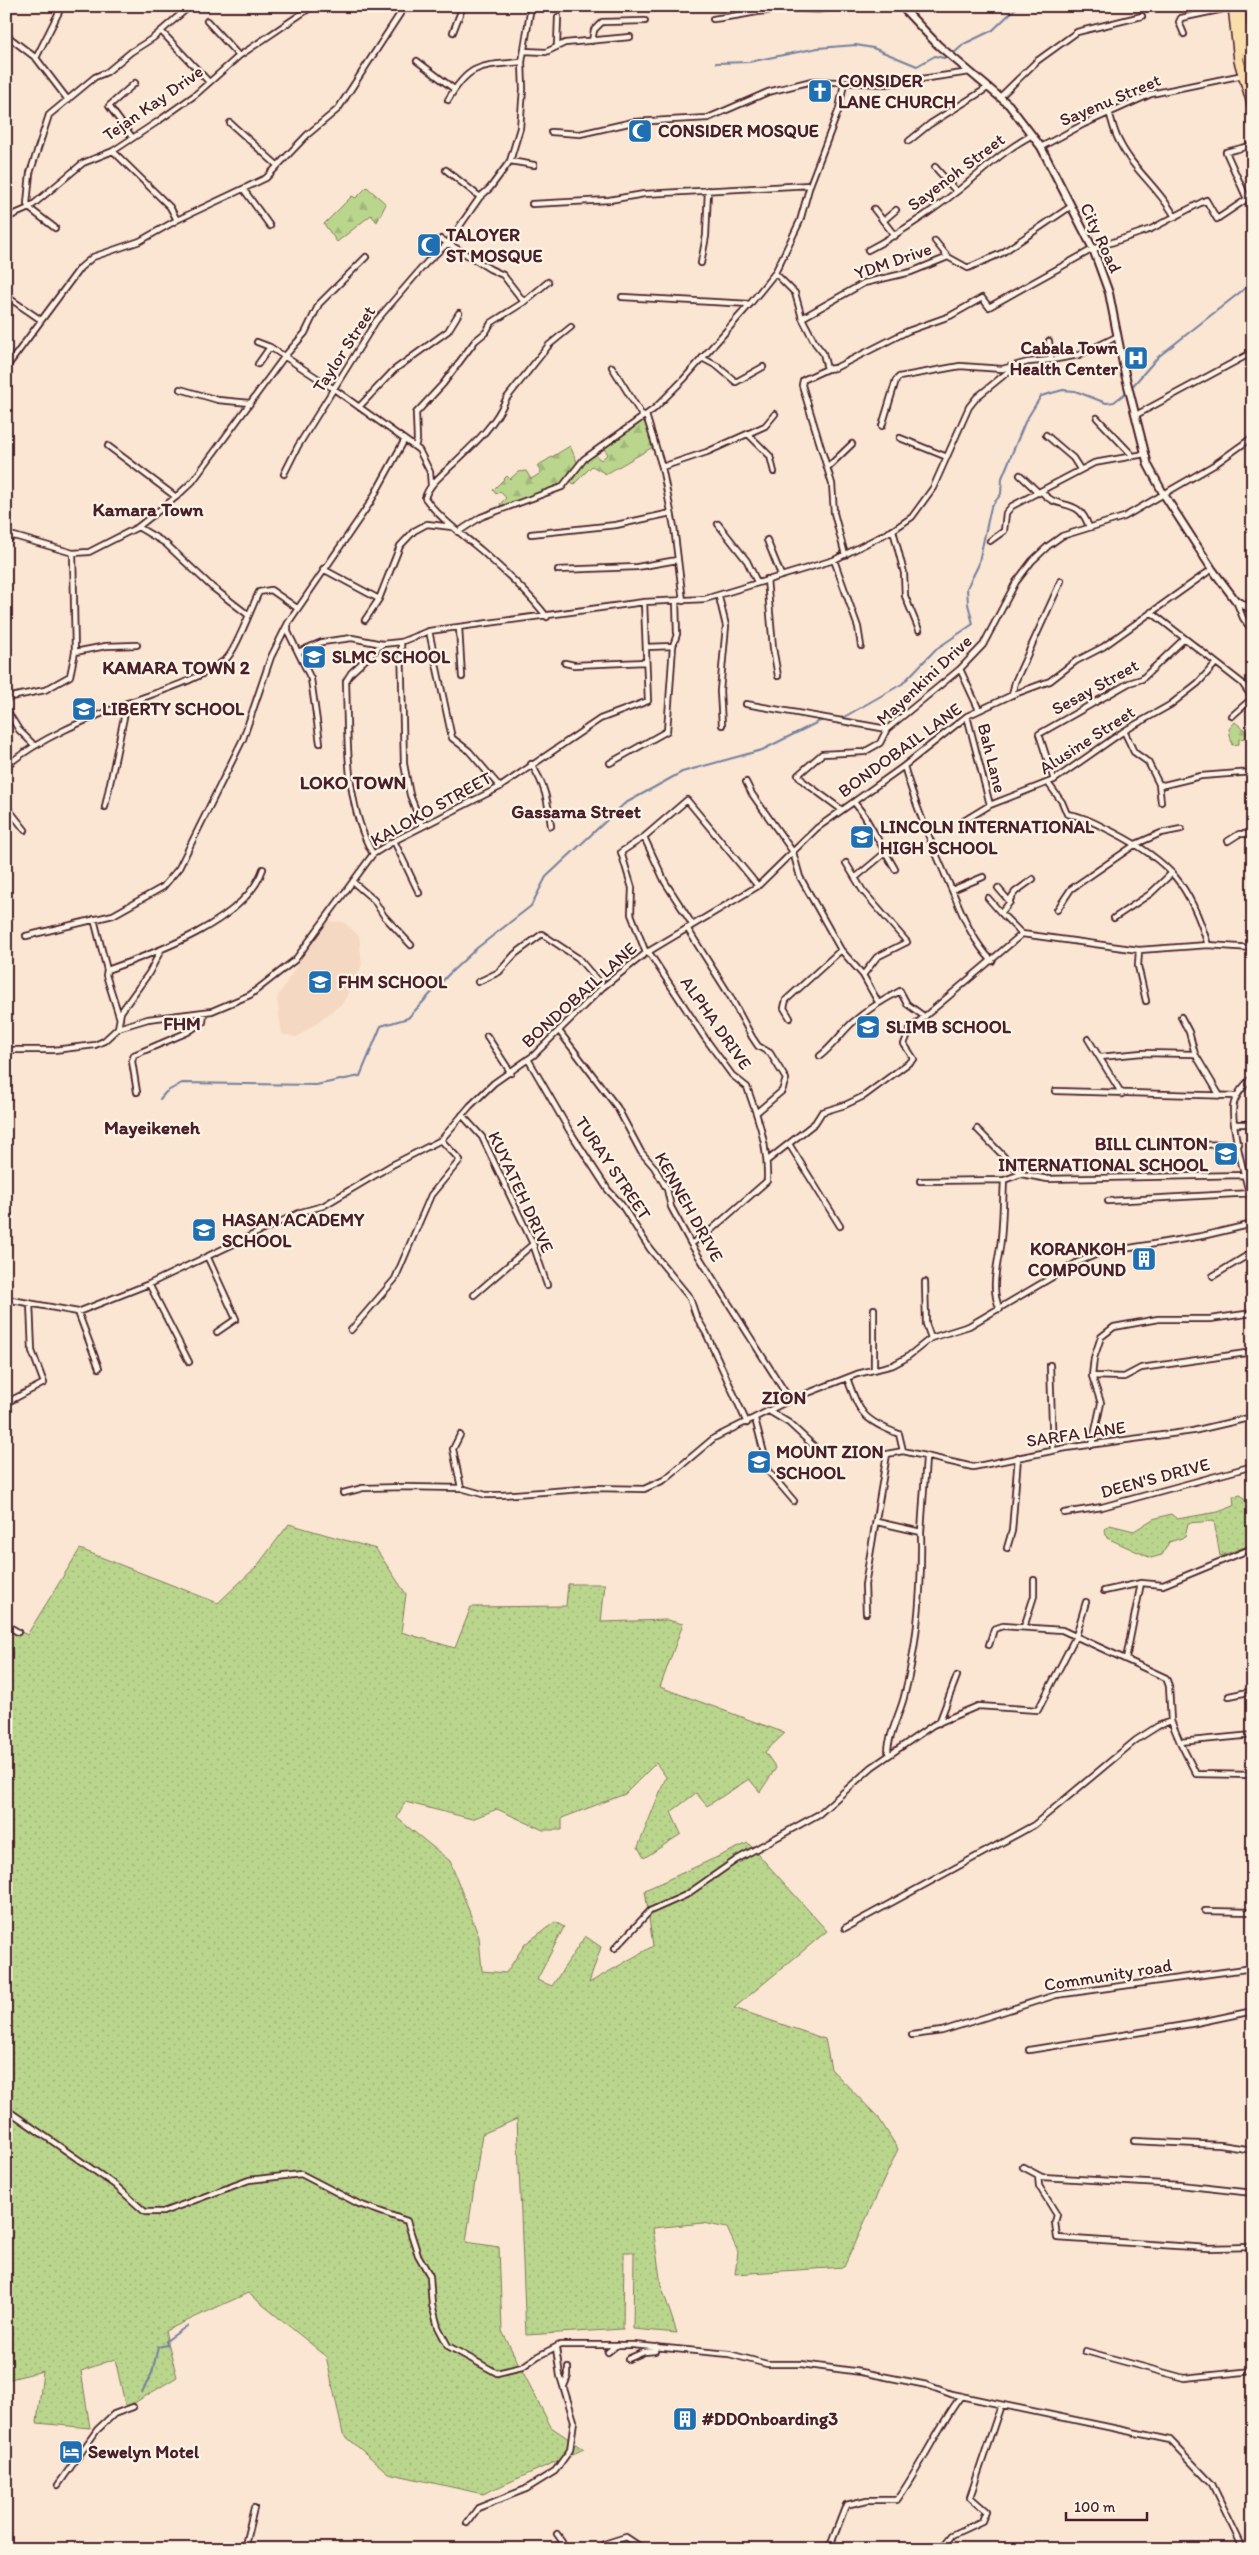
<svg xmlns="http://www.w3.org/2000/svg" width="1259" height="2555" viewBox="0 0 1259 2555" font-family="Itim,sans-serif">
<defs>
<pattern id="grass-dots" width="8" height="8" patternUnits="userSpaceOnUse" patternTransform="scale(1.25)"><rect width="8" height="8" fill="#bad68d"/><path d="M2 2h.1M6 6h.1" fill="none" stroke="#a1b77a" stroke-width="1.8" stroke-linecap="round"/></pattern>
<pattern id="forest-firs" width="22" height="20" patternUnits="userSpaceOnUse" patternTransform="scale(1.25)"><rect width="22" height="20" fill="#bad68d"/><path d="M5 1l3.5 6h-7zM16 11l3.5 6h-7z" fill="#a1b77a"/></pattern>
</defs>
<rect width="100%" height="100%" fill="#fae6d2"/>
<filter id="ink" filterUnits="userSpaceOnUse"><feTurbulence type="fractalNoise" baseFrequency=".02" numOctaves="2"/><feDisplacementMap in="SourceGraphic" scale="10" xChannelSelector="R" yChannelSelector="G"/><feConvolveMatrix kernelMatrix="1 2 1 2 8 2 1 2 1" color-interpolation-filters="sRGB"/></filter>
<g filter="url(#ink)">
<path fill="#f5d8c1" d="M324,921L344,922L359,936L362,965L343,1003L297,1037L282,1034L277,998Z"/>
<path fill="url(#grass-dots)" stroke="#827a5c" d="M1241,1495L1246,1502L1253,1500V1544L1220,1556L1214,1521L1188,1523L1185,1537L1169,1542L1162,1555L1151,1558L1107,1538L1104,1529L1110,1525L1134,1531L1153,1519L1171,1514L1177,1519L1218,1512L1234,1506L1233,1496Z
M289,1524L376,1549L406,1594L401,1632L455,1648L471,1607L566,1606L568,1584H605L601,1622L667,1620L683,1624L660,1687L785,1733L765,1752L776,1768L760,1792L749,1779L707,1806L696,1793L671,1812L681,1834L644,1858L638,1847L666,1777L656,1763L625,1794L562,1818V1830H543L497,1809L472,1819L405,1802L397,1818L450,1861L479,1937L482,1971L506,1973L525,1944L555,1922L564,1927L537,1980L552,1986L585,1936L601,1947L589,1983L653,1946L645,1890L748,1843L827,1931L734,2008L825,2039L831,2069L878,2117L898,2149L844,2267L735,2274L738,2252L727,2228L703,2223L653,2228L661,2285L677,2333L633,2329L634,2252H624L623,2329L526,2335L517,2119L482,2134L466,2242L499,2247L502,2331L551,2427L584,2449L483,2494L388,2473L343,2434L326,2356L248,2293L165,2331L177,2377L126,2408L115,2359L81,2371L90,2428L37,2423L43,2371L6,2380V1623L27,1635L80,1549L218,1603L257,1566Z"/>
<path fill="url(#forest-firs)" stroke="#827a5c" d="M367,187L386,204L377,222L371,215L337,242L324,224L352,196L356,198Z
M642,419L645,423L653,447L606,474L592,466L574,484L570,481L585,461L595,455L601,460L608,454L604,449Z
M570,446L578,464L560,485L501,508L500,504L506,498L500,491L496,494L493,490L507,476L510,479L518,472L526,471L531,479L541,473L537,466Z
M1235,722L1247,732L1245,738L1239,739V744L1232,745L1229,729Z"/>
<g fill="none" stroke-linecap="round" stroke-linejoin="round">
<path stroke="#75809f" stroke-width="2" d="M952,55L964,44L993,30L1018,6
M716,63L749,62L818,48L856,45L873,48L917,66L935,56L944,58L947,57
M1130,389L1158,357L1253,282
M837,719L844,717L902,684L936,649L973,624L968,604L967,588L978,566L991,507L1001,494L1002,478L1025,422L1041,396L1063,390L1075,391L1106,403L1114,402L1127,392
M160,1099L166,1092L182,1083L316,1085L360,1076L381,1026L408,1018L449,974L477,948L531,906L546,877L624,804L682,772L762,750L820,721L828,720
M142,2392L152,2373L158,2347L167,2345L166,2341L187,2326"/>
<defs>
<path id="street" d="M713,19C735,16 757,12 779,9C799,7 817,13 837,6
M207,21L239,56
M1242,29L1253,27
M161,31L209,82
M453,32L463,6
M1184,34L1179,22L1181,18L1233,7
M6,35L36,58L68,100
M592,41L594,30L602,22L645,21
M557,45L558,17
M524,51L546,52L565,43L630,37
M36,58L62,6
M417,61L454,89
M1001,96L1037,61L1077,32L1142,16
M448,100C470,62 482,66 522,62
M1109,112C1112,121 1114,132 1119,141C1133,170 1160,189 1175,217
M230,123L277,165
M551,132L580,134L633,122L708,118L768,92L812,81L886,84L970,72
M132,137L109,106L135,83
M909,141L930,124L989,87
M1041,147L1084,124L1151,94L1243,75
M113,151L170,207L177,220
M510,161L534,165
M935,167L956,191
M446,170L480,197
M244,190L270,226
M532,204L609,200L644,194L810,185
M874,209L895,236
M6,218L29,208L83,163L113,151L157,122L195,95L239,56L313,6
M883,221L896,210
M55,228L29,208L27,204L30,173L49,115L95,77L107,72L131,52L153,38L190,6
M441,239L490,269L503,275L524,302
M935,241L948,257
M868,250C901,233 941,205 970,181C993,162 1005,150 1032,135
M701,263L706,236L708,190
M775,273L795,293L802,318L815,343L823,353L827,369
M6,296L41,320
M622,297L750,304
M802,318L864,283L911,272L948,257L968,268L1002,253L1070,207
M1049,341L1051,360
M257,342L270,347L334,389L419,450L430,472L431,485
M702,358L717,366L736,382L763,367
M258,364L270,347
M612,367L643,417
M6,368L80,268L93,257L140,241L177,220L266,178L307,135L338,109L405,6
M180,389L218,400L250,403
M359,407L394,370L448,331L459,313
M646,415L662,467L674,527L683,601
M1136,415L1253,352
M1097,418L1133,456
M882,426L896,380L899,377L960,366L1002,369L1028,362L1051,360L1079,355L1116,337
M748,434L770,456L774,472
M1046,435L1073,458L1080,469
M900,438L947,457
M108,446L176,497
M415,447L417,440L416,413L443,384L475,341L486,332L491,323L524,302L548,282
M662,467L707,452L765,426L775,414
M827,468L852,444
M284,474L298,446L376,321L427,262L448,243L480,197L490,188L510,161L520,128L523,89L522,62L531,6
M1020,475L1039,493
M1042,492C1058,512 1078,495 1089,527
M718,524L747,561L757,582
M138,527L165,543L212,587L247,614
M893,530L904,573L905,596L919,630
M458,532L481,517L562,487L584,459L654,409L683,380L750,304L775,273L800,221L810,185L839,109L844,83
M531,534L616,525L671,513
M6,540L14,536L73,553L89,552L138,527L176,497L193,481L284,357L305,333L319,304L366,257
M767,540L781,575
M990,541L1004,531L1006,513L1012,506L1094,463L1145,454
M845,555L834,513L832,484L802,385L803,380L827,369L835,368L908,331L950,316L982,298L989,307L1093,249L1151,229L1206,200L1217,219L1247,199L1226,152L1253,145
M834,560L858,627L861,646
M323,569L379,599
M558,570L637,567L677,560
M767,579L773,648L778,676
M719,597L726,626L720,691L722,725
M1236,601L1243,618L1253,632
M1151,612L1242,683L1251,696
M547,617C528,592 505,572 482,551C462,534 440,519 425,498C429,484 442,475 452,465C472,446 495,426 506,399L549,345L571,327
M365,620L379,599L400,546L414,531L427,524L452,527
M288,625V632L311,679L320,743
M459,627L462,677
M429,631L452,738L469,751L500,787
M401,642L404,764L410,795L422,826
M646,647L673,646L677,634L676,601
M75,652L106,646L137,645
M298,652L322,642L352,638L382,644L401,642L429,631L644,602L705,599L834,560L893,530L912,517L933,488L969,407L977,397L1014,367
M565,663L574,665L646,662
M960,669L979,710
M1012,695L1015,682L1061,581
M6,698L45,690L70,676L75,652L73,553
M746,704L887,729
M6,709L19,730L34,745
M967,716L990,805
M1232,716L1249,701L1252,695
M1124,731L1134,752L1148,762L1159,784L1164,785L1201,776L1253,772
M610,763L667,731L673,646
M531,764C545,784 548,802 551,826
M6,766C42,737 85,720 128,703C160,691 197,681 225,660C235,653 252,606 259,592L271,590L297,608
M904,766C916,808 933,848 951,888C963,915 971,939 992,961
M1054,780L1039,734L1129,683L1142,679L1184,639
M746,782L752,794L793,852L800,877L841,950L863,975L878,1002
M1048,783L1062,802L1067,814C1084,816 1098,825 1113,832C1170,861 1190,885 1208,945
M1159,784L1161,802
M854,802L864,815L895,869
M6,806L25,830
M105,807L127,703
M842,810L804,782L798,775L822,754L864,752L880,743L887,729L960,669L983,645L1016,582L1032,561L1048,546L1062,536L1124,517L1214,465L1253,437
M962,822L990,805L1054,780L1124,731L1170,705L1198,683L1216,663
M644,837L665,882L692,924
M394,841L419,893
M1228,841L1239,834H1253
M373,854C344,803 348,738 346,681L351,673L382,644
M846,863L863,891L907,942L877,957L863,975
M855,878L886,852
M353,882L374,900L384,916L411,945
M998,888L1009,901
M952,890L983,877
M988,898L1001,913
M1057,910L1071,889L1136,844L1161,833L1181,829
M1114,918L1150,894L1172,873
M94,919L107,970L106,975L120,1019
M687,928L730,996L752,1037L758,1046L770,1053L786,1079L782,1091L756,1113C764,1136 768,1156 767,1181L711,1230L691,1244
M1022,934L1001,913L1010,902L1009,901L1015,892L1033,879
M26,936L113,915L163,887L179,868L243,739L271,657L288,623L370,503L404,441
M1139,950L1138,966L1146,1001
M648,951L705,1038L732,1075L747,1087L756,1113
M646,953L631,914L632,888L621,852L644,837L687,800L758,886
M107,970C155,953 246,921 263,869
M478,982L499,972L515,954L542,934L578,958L603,987
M1181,1017L1189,1032L1195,1054
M790,1018L784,1008L786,1000L841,950
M118,1028L121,1012L149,973L161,950
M559,1031L617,1107L641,1152L654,1167L667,1189L671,1207L691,1244L790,1400
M487,1036L511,1073
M1088,1039L1122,1094
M6,1050H54L95,1045L104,1041L118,1028L148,1019L212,1011L250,995L295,960L373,854L394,841L500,787L600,719L648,701L644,602
M820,1056C833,1046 841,1033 853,1022C868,1009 883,1000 900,991L907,1004L925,1017
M1100,1057L1142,1053L1195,1054L1220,1096
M528,1059L569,1130L608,1190L621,1204L650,1249L690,1298L696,1316L706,1333L747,1423
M1253,1077C1244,1085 1233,1098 1233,1110C1233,1136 1246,1181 1253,1207
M1055,1091L1237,1096
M137,1092L132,1061L134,1055L188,1032L203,1022L204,1013
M462,1115L482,1137L533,1244L547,1285
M1235,1124H1253
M977,1129L1021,1174L1048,1179L1244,1175
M1171,1141L1192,1145L1239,1144
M789,1144L840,1226
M768,1160L815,1123L822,1112L845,1105L864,1096L914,1059L904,1044L910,1029L1022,934L1139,950L1208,945L1253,948
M920,1181L1004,1180
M1108,1201L1253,1193
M208,1258L236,1319L217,1332
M1213,1276L1253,1252
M925,1282L926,1324L931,1338
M149,1284L189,1362
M474,1295L533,1244
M6,1299L78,1312L149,1284L301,1212L323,1206L392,1165L441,1140L470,1106L494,1083L534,1055L603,987L646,953L758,886L817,828L904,766L967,716L1012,695L1050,681L1076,661L1103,647L1212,569
M874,1309V1370
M1000,1309C989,1287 999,1262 1001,1239C1003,1219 1003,1199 1004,1180L1021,1174
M78,1312L99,1368
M351,1330L395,1279L431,1195L460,1160L441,1140
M1050,1365L1053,1451
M1092,1376L1124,1377L1141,1368L1253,1352
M847,1378C860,1413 862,1420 899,1434L903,1451
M6,1403L44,1383L32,1351L30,1303
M769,1411L789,1423L817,1449
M755,1419L769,1472L794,1501
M460,1435L453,1449L461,1488
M1092,1445L1101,1403L1092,1376L1094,1358L1101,1337L1114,1327L1158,1319H1210L1253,1313
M343,1493L363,1488L404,1487L461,1488L486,1495H502L595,1488L644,1489L664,1480L714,1438L790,1400L857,1374L893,1365L906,1358L931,1338L969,1326L1078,1262L1100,1253L1202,1236L1253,1224
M1064,1513L1102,1507L1253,1466
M877,1522L921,1532C922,1587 918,1643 904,1697C901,1711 884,1745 889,1755
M921,1532L926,1458
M1007,1548L1012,1531L1018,1457
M1104,1591L1141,1583L1163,1585L1253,1548
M866,1613L865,1585L887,1454L903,1451L973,1467L1066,1448L1193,1431L1253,1417
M6,1625L18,1632
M1024,1627L1034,1596V1580
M989,1645L994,1629L1003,1626L1062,1630L1166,1678L1169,1686L1171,1721L1180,1742L1253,1735
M1126,1659L1141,1583
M1229,1696L1253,1691
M939,1723L957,1676
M1180,1742L1196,1774L1253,1775
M1205,1911L1253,1912
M845,1928L1034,1825L1136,1740L1158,1726L1171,1721
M615,1948L650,1911L686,1895L736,1860L819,1814L872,1767L933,1725L978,1706L1038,1710L1076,1636L1086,1602
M912,2035L942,2031L1056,1995L1253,1968
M1029,2050L1191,2024L1253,2011
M6,2109L115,2185L145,2212H163L249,2180L301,2174L359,2204L407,2221L418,2255L430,2276L432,2305L438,2327L448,2346L497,2373L522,2367L538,2356L560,2345H633L729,2354L767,2364H801L861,2372L927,2385L951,2394L1170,2440L1212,2484L1241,2544
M1134,2141L1220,2145L1253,2150
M1023,2167L1038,2175L1039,2186L1057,2215L1055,2222L1057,2238L1208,2248L1253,2247
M1038,2175L1042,2177L1180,2185L1253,2193
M1085,2351L1184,2378L1253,2371
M608,2352L617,2345
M628,2359L644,2352L655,2351L658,2347
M564,2386L568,2376V2368
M58,2485L97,2430L114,2414L133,2407
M467,2523L478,2508L526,2489L555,2471L570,2450L574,2421L560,2376L556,2348
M557,2534L562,2541L559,2549
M244,2549L254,2508
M600,2549L604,2544L626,2537L644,2549
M829,2549L846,2505L867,2500H897C921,2466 937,2429 961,2396
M941,2549L952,2535L982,2521L986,2511L970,2497L1001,2405"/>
<path id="secondary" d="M901,6L938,45L1009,105L1041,147L1093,249L1109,293L1125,374L1148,465L1163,493L1212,569L1236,601L1253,610"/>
<path id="highway" d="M1233,6L1239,61L1253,107
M1241,6L1242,29L1253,78"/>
</defs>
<use href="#street" stroke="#4a1f2b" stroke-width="8"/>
<use href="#secondary" stroke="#4a1f2b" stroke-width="10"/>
<use href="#highway" stroke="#4a1f2b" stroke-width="12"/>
<use href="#street" stroke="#fcf5e5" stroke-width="4.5"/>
<use href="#secondary" stroke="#fcf5e5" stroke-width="6"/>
<use href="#highway" stroke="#faddab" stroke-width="9"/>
</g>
</g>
<defs>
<symbol id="church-square" viewBox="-11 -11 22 22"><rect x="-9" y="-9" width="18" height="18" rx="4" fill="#1f6fb2" stroke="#fcf5e5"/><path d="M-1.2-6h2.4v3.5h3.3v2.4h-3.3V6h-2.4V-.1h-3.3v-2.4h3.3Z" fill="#fff"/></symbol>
<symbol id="mosque-square" viewBox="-11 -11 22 22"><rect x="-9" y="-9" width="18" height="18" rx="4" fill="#1f6fb2" stroke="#fcf5e5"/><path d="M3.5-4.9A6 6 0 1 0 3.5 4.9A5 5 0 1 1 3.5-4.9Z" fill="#fff"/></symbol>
<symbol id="hospital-square" viewBox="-11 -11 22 22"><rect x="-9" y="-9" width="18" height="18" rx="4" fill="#1f6fb2" stroke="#fcf5e5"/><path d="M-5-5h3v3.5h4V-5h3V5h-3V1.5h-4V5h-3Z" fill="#fff"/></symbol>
<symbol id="school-square" viewBox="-11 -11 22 22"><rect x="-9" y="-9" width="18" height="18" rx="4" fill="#1f6fb2" stroke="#fcf5e5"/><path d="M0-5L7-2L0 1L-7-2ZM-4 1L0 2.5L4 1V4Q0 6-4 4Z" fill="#fff"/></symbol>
<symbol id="building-square" viewBox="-11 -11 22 22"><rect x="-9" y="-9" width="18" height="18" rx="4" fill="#1f6fb2" stroke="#fcf5e5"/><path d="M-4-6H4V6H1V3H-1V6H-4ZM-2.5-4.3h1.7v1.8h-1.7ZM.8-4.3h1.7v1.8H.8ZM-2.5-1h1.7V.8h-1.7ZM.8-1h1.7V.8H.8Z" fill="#fff"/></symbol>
<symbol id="hotel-square" viewBox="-11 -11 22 22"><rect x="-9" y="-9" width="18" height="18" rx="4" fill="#1f6fb2" stroke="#fcf5e5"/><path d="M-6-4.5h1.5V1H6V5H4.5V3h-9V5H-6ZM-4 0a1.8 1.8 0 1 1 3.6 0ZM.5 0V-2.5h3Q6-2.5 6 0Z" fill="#fff"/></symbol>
</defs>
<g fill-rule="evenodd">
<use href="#church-square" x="806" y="77" width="28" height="28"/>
<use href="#mosque-square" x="626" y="117" width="28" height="28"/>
<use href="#mosque-square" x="415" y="231" width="28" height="28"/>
<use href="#hospital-square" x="1122" y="344" width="28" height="28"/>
<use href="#school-square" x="300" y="643" width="28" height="28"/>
<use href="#school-square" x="70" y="695" width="28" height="28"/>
<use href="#school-square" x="848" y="823" width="28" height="28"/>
<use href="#school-square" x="306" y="968" width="28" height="28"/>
<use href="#school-square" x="854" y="1013" width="28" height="28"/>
<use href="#school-square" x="1212" y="1140" width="28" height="28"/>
<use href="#school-square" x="190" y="1216" width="28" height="28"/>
<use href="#building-square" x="1130" y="1245" width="28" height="28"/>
<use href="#school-square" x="745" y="1448" width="28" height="28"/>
<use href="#building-square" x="671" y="2405" width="28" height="28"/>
<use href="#hotel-square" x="57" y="2438" width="28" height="28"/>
</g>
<g text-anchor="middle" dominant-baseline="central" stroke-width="4.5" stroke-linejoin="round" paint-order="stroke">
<g font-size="18" font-weight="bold" fill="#4a1f2b" stroke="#fcf5e5" text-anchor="start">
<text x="838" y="81">CONSIDER<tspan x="838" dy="21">LANE CHURCH</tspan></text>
<text x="658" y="131">CONSIDER MOSQUE</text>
<text x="446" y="235">TALOYER<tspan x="446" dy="21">ST MOSQUE</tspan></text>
<text x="1118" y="348" text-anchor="end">Cabala Town<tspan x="1118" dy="21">Health Center</tspan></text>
<text x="332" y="657">SLMC SCHOOL</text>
<text x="102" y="709">LIBERTY SCHOOL</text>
<text x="880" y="827">LINCOLN INTERNATIONAL<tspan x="880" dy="21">HIGH SCHOOL</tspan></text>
<text x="338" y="982">FHM SCHOOL</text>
<text x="886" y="1027">SLIMB SCHOOL</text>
<text x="1208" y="1144" text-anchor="end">BILL CLINTON<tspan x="1208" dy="21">INTERNATIONAL SCHOOL</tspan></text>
<text x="222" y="1220">HASAN ACADEMY<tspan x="222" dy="21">SCHOOL</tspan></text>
<text x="1126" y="1249" text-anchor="end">KORANKOH<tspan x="1126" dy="21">COMPOUND</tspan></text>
<text x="776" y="1452">MOUNT ZION<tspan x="776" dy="21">SCHOOL</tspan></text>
<text x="702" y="2419">#DDOnboarding3</text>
<text x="88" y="2452">Sewelyn Motel</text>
</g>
<g font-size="18" fill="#4a1f2b" stroke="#fcf5e5">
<text transform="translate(1110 100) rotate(-23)">Sayenu Street</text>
<text transform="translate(153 103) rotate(-35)">Tejan Kay Drive</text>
<text transform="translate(956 172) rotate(-37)">Sayenoh Street</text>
<text transform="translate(1101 238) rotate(65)">City Road</text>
<text transform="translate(893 261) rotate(-19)">YDM Drive</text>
<text transform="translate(344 349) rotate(-57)">Taylor Street</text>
<text transform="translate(924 680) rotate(-43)">Mayenkini Drive</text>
<text transform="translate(1095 687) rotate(-29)">Sesay Street</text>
<text transform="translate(1087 740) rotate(-33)">Alusine Street</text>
<text transform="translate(900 750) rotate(-36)">BONDOBAIL LANE</text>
<text transform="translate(992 758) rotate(76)">Bah Lane</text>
<text transform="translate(431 809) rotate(-29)">KALOKO STREET</text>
<text transform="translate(579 995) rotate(-42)">BONDOBAIL LANE</text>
<text transform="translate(716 1023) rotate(55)">ALPHA DRIVE</text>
<text transform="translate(613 1168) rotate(56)">TURAY STREET</text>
<text transform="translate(521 1192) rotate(65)">KUYATEH DRIVE</text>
<text transform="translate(689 1207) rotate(61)">KENNEH DRIVE</text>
<text transform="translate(1076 1434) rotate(-8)">SARFA LANE</text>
<text transform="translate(1155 1478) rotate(-15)">DEEN'S DRIVE</text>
<text transform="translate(1108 1975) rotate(-9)">Community road</text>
</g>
<g font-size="19" font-weight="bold" fill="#4a1f2b" stroke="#fcf5e5">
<text x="148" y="509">Kamara Town</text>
<text x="176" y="667">KAMARA TOWN 2</text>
<text x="353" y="782">LOKO TOWN</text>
<text x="576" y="811">Gassama Street</text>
<text x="182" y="1023">FHM</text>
<text x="152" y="1127">Mayeikeneh</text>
<text x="784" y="1397">ZION</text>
</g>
</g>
<rect width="1259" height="2555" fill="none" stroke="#fcf5e5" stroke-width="25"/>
<rect x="12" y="12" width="1234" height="2530" fill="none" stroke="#4a1f2b" stroke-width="2" filter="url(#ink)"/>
<path d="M1066 2512v8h81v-8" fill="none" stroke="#4a1f2b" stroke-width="2.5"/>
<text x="1074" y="2512" font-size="15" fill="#4a1f2b" stroke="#fcf5e5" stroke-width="4" paint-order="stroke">100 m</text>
</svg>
